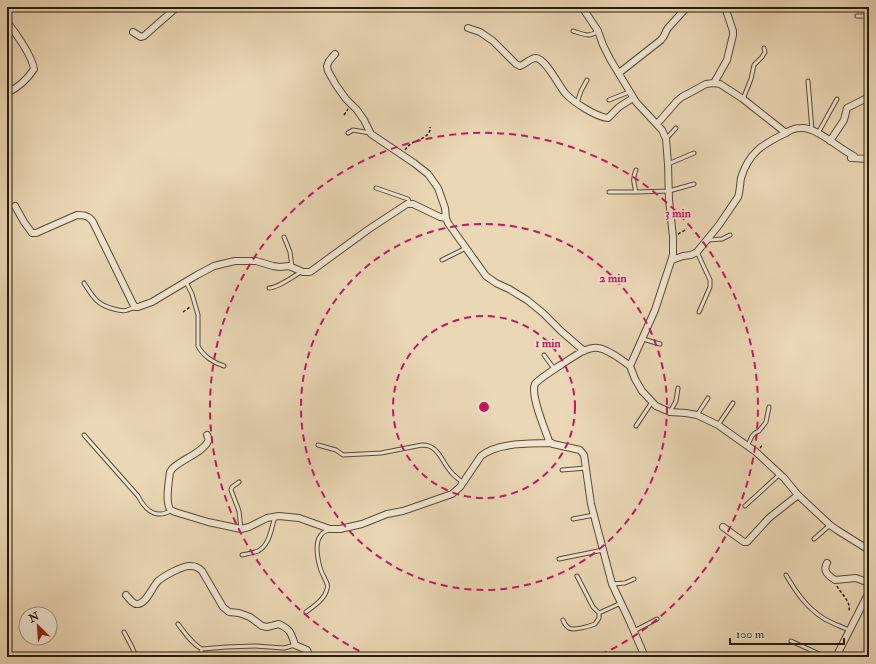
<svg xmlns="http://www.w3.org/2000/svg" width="876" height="664" viewBox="0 0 876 664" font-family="'IM FELL Double Pica',serif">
<rect width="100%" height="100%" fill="#ead7b6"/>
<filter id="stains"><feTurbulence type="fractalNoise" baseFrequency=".005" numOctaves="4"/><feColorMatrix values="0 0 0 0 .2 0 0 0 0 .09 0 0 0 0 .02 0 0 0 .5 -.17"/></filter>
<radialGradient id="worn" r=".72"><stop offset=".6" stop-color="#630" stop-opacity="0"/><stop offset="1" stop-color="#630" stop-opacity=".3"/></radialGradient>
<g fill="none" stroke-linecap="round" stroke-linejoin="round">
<defs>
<path id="service" d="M857,16H869
M573,31C583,34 589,38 598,31
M808,81L812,130
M743,99L751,79L754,65L762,57L765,52L764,48
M609,100L629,92
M577,103L581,91L587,80
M348,133L353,130L370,133
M818,133L837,99
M666,139L676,128
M668,164L694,153
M636,170C632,179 634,183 636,192
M376,188L405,198L408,199L410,204
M609,192H636L669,191L694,184
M284,237L290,252L292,267
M709,240L722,239L730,235
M697,252L710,280V287L699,312
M442,260L466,248
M186,282L192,294L198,315V346C203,356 214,363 224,366
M84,283C93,297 97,305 114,309C124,312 126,311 135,307
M269,288C278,288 292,277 301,272
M643,339L660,344
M544,355L555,370
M670,412L676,401L678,388
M697,415L708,398
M718,425L733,403
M636,426L652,402
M84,435L138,496C142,504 150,515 161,514C164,514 168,512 171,511
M318,445L336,450L343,455L381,453L422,445C439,445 441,461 451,472C454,476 459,479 463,483
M747,447L752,436L755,433L759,431L766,422L769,407
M562,470L586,468
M239,482L232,487L231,490L239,511L241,529
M745,506L780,474
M573,519L594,515
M814,539L830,525
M242,555C247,554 253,553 258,551C270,545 271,528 275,517
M559,559L603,550
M786,575C796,592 806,607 823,618C831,623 840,626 849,630
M577,576L593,607L599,613L621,603
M612,584L625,583L634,579
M306,612C314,606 325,599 327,589C329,584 326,582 324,577C319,568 313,544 321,535C322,533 326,531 329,530
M563,620C564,623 566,626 569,628C574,631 590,626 595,624L599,618V613
M178,624C185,633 192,644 202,649L226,647L255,646L284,648L295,645
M634,631L657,619
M124,632L132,647L136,657
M791,641L826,657
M199,657L202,649"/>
<path id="minor" d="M582,7L598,31L603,45L610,59L636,102L662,130L666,139L668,164L669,200L673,237V255L655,310L630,366L635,379L642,391L656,406L670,412L686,413L697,415L718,425L756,452L784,478L798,495L830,525L837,530L869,550
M7,22C16,33 32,56 34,69C27,80 19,87 7,93
M468,28L480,32L493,41L516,64L520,66C526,64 530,58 536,58C546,59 559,86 565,93C573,102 596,117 608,118L619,107L633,98
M133,32L141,37L144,36L177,7
M335,54L329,61L327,66L328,71L336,85L346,99L357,110L364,120L371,134L414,163L428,174L438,188L445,208L446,218L448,223L486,276L496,283L509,289L527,300L543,313L561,331L584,351
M619,73L661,40C665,36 665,32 668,28L687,7
M714,83L727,60L733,35V31L725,7
M657,124L677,101L682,97L706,84L714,83L720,84L743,99L786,133C790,130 795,128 801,128C817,127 839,149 854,156L851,158L869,159
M830,141L844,120L847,108L869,97
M15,206L24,222L32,233H36L77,215C85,215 89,216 93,222L133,304L135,307H138L152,302L197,275L214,266L222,264L235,261H256L273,266L280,267L289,266L303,272H310L369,229L401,208L407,204H413L440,217L446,218
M672,260L683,256L691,255L697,252L719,225L738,197C740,191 740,184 741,178C749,152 763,144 786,133
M630,366C622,360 608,349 598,348C593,347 588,349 583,351C576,355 538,379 535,384C530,395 545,429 549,441L553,444L580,450L584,455L591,504L612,584L630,622L645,657
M207,435C208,437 209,438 208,441C204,452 180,460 172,469L170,472C169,481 165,501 170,509C171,511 173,511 175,512L208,522L241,529L249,527L267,518L279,516L299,518L330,529H340L362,524L387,514L403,511L452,494L460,487L481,456C498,442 530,444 551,443
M723,527L744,542H747L769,518L798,495
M827,563C822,571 829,576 835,580L856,578L869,583
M126,595C129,598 133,605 138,604C147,603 152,587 158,581C164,576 183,565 191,566C196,566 199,568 202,571L223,607L229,612L239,613L250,617L262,626L267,627L279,624C291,630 291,633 295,645L307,650L310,657
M836,657L869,592"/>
</defs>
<use href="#service" stroke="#584a35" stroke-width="5"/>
<use href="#minor" stroke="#584a35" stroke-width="8"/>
<path stroke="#281b0a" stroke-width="1.5" stroke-dasharray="3 2" stroke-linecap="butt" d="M344,115L348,109
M405,150C407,147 409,145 412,143C419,139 431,137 430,127
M678,234L687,229
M183,312L190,307
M760,448L763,444
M837,586C841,594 851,601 849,611"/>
<use href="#service" stroke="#f1e5d0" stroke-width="3"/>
<use href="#minor" stroke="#f1e5d0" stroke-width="6"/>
</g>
<g fill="none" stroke="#c2185b" stroke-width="2" stroke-dasharray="7 5">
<circle cx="484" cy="407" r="91"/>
<circle cx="484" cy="407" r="183"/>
<path d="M370 656A274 274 0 1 1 598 656"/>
</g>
<circle cx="484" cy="407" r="6" fill="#c2185b" stroke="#f1e5d0" stroke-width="2"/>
<g font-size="12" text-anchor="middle" font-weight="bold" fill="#c2185b" stroke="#f1e5d0" stroke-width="3" stroke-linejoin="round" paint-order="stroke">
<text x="678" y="217">3 min</text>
<text x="613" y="282">2 min</text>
<text x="548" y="347">1 min</text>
</g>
<rect width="876" height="664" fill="none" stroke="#ead7b6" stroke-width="24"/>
<rect x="8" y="8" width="860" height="648" fill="none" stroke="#281b0a" stroke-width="2"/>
<rect x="12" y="12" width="852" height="640" fill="none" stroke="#281b0a"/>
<g transform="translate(38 626) rotate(335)"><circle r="19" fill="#f1e5d0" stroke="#a19481"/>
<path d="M0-3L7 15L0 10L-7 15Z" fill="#8f2418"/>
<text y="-6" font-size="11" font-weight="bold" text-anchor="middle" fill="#281b0a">N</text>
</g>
<path d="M730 638v6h114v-6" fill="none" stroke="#281b0a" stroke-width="2"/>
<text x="736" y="638" font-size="12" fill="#281b0a" stroke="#f1e5d0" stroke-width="3" paint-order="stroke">100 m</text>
<rect width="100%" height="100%" filter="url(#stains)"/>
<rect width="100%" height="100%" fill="url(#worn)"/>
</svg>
